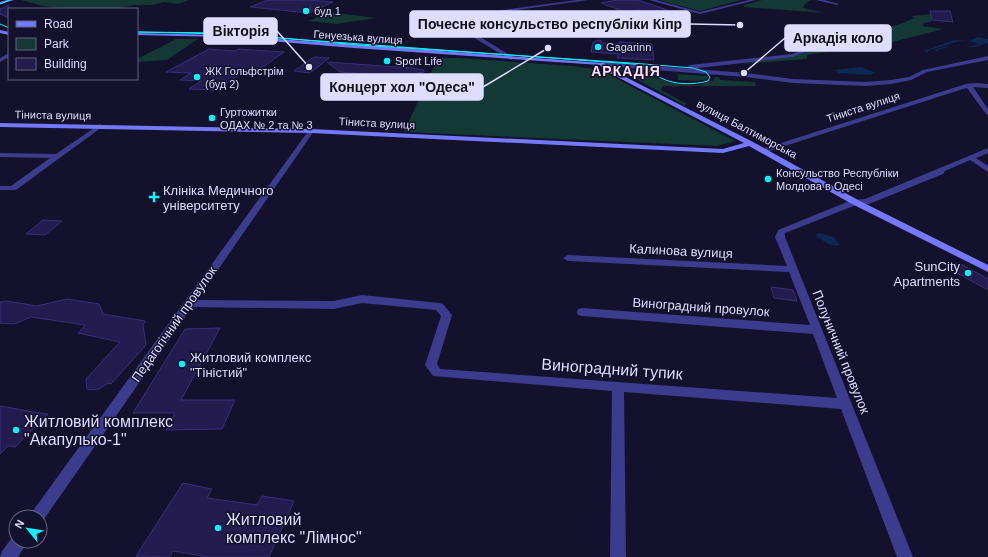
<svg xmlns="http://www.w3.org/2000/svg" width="988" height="557" viewBox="0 0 988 557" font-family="Arial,sans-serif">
<rect width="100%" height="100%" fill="#14112d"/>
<path fill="#143834" d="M21,0H189L178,4L164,2L152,5H134L113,9H66L43,6Z
M659,0H741L700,11Z
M762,0H811L806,3L803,8L825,13L744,7V5Z
M328,12L376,18L336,24L309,21Z
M933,14L931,22L924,23L923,26L943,29L893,42L881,39L852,47L853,48L847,49L849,50H844L812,54L807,55V59L741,64L800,54L903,23L914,18L912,16Z
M176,39H198L167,60L137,62V59Z
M438,58H459L573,66L594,69L600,73L608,74L735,141L717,146L404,132Z
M617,69L647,71L656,78L672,83L697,85L713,81L715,77H719L720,80L755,82L756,86H663L661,90L687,104L684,105Z
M674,74L708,76L707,79L698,81L678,80V75Z"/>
<path fill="#0b2952" d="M978,37L988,39V43L975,47L952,46L937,50L940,53L934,50C950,42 966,50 978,44C964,36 945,46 930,50L927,52L928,54L924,51L954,40L969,41Z
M861,67L876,73L870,75L839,73L835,70Z
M819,233L833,237L840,245C832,248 824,241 817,237L816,234Z"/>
<path fill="#241c4f" stroke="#392e7c" d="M268,0H308L333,2L309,13L250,7Z
M617,0H638L679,14L657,17L639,10L625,12L601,3Z
M9,5V18L0,14V9Z
M930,11H950L953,22L932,20Z
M600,40L603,43L619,44V42L652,44L654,60L617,58L618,54L591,52L593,42Z
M209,49L235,51L238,49L284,52L256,72L245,71L216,90L189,89L201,81L180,80L191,73L166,72Z
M314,57L329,58L310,73L294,71Z
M327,62L412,68L424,70V72L400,77L340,72Z
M43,220L62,221L45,235L26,234Z
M959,263L988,279V290L948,268Z
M771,287L793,290L797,301L774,298Z
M67,299L99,304L103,314L145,321L143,325L146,345L111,384L108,383L99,389L90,390L87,389L86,379L120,342L78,333L85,325L31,317L14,324L0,323V302L6,301L37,306Z
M220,328L181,400H235L222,429L166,430L175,413H133L185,329Z
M0,406L28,411L48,414L15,447L8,446L0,454Z
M183,483L212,489L207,498L257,505L262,496L294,501L269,557H208L173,551L169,557L136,556Z"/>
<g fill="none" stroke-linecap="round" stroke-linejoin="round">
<path fill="#3b3c8d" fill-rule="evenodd" d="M577,0H588L489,14L462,26L513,57L514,58L511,60L458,28L457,25L488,12Z
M649,0H656L700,12L749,0H756L700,14Z
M816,0H824L839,4L837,5Z
M843,34L847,35L793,57L690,69L687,67L690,65L792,54Z
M9,53V57L0,62V58Z
M988,56V60L927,72L911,80L891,84L866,86L793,83L746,77L602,66L599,64L602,62L746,73L793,79L866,82L891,80L909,77L923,70Z
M976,83L988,84V88L973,87L988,109V115L986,114L967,88L963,89L766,152H763L759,150L966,84Z
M100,124L103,126L102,127L16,190H0V186H11L50,158L0,157V153L56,154Z
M311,129L314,131L197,300L334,301L362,295L439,303L443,304L452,315L437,364L440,369L837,398L813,334L582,316L578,315L577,312L578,309L582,308L810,325L789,272L568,261L563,258L568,255L787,266L775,237L778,230L852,200L865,199L988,148V153L976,158L988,166V172L970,160L945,171L943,174L869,204L856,205L785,233V237L913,557H897L841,409L624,392L626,557H610L612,391L433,376L425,365L441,316L436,310L362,303L334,309L192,307L42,522L40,523V517H29L32,512L309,130Z
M14,535H16V541H28L18,557H0L2,551Z"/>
<path fill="#7478ff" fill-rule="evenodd" d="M7,0H14L0,4V2Z
M0,30L9,32V35L0,33Z
M137,33L222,35L604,63L608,68L753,142L858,200L988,265V272L852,204L749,146L723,153L311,133L0,127V123L311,129L723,149L744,143L604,70L600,65L354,48L222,37L137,35Z"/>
<path stroke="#09f3ff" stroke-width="1" d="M0,4L10,0
M0,24L9,28
M137,32L225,33L359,45L631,63L693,68L706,72L710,77L708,81C693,85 675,85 661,78C651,73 645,66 633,64L224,34Z"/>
</g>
<g fill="#09f3ff" stroke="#14112d" stroke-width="1.5">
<circle cx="306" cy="11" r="4"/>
<circle cx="598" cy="47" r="4"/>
<circle cx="387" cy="61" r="4"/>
<circle cx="197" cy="77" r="4"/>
<circle cx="212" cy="118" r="4"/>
<circle cx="768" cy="179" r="4"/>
<path d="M152 191h4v4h4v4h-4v4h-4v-4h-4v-4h4z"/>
<circle cx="968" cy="273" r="4"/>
<circle cx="182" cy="364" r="4"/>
<circle cx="16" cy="430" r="4"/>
<circle cx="218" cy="528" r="4"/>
</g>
<g text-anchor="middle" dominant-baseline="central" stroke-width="3" stroke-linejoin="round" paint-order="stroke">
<g font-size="11" fill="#dfddff" stroke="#14112d" text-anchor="start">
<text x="314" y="11">буд 1</text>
<text x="606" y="47">Gagarinn</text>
<text x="395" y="61">Sport Life</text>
<text x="205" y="71">ЖК Гольфстрім<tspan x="205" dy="13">(буд 2)</tspan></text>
<text x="220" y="112">Гуртожитки<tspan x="220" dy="13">ОДАХ № 2 та № 3</tspan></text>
<text x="776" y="173">Консульство Республіки<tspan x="776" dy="13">Молдова в Одесі</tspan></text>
</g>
<g font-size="11" fill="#dfddff" stroke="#14112d">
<text transform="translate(358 37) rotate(4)">Генуезька вулиця</text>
<text transform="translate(863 107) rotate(-18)">Тіниста вулиця</text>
<text transform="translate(53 115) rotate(1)">Тіниста вулиця</text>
<text transform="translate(377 123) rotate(3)">Тіниста вулиця</text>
<text transform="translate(747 129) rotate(28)">вулиця Балтиморська</text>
</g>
<g font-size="13" fill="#dfddff" stroke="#14112d" text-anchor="start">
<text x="163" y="190">Клініка Медичного<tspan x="163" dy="15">університету</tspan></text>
<text x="960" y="266" text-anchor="end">SunCity<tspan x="960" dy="15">Apartments</tspan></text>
<text x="190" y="357">Житловий комплекс<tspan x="190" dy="15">"Тіністий"</tspan></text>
</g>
<g font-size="13" fill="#dfddff" stroke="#14112d">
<text transform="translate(681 251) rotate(3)">Калинова вулиця</text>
<text transform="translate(701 307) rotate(4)">Виноградний провулок</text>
<text transform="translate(174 324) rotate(-55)">Педагогічний провулок</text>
<text transform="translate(841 352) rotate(68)">Полуничний провулок</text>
</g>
<g font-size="14" font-weight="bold" letter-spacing="1" fill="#ffdff5" stroke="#14112d">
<text x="626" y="71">АРКАДІЯ</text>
</g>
<g font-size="16" fill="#dfddff" stroke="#14112d">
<text transform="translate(612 369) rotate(4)">Виноградний тупик</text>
</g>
<g font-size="16" fill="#dfddff" stroke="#14112d" text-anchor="start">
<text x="24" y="421">Житловий комплекс<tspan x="24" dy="18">"Акапулько-1"</tspan></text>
<text x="226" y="519">Житловий<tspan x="226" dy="18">комплекс "Лімнос"</tspan></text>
</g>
</g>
<path fill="none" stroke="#dfddff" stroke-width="1.5" d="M740 25L690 24M309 67L277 31M744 73L785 38M548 48L483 87"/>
<g fill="#dfddff" stroke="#14112d" stroke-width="1.5">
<circle cx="740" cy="25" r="4"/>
<circle cx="309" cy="67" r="4"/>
<circle cx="744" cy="73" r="4"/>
<circle cx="548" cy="48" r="4"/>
</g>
<g fill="#dfddff" stroke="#dfddff" stroke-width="1.5">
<rect x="410" y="11" width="280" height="26" rx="4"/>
<rect x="204" y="18" width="73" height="26" rx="4"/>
<rect x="785" y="25" width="106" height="26" rx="4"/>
<rect x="321" y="74" width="162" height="26" rx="4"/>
</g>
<g font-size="14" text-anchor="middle" font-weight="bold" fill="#111">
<text x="550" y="29">Почесне консульство республіки Кіпр</text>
<text x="241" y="36">Вікторія</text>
<text x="838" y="43">Аркадія коло</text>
<text x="402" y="92">Концерт хол "Одеса"</text>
</g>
<rect x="8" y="8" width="130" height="72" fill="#14112d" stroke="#656381"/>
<rect x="16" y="21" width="20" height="6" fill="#7478ff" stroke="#656381"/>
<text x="44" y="28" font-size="12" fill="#dfddff">Road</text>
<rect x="16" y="38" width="20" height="12" fill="#143834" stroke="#656381"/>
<text x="44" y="48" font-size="12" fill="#dfddff">Park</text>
<rect x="16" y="58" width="20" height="12" fill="#241c4f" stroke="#656381"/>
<text x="44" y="68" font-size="12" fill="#dfddff">Building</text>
<g transform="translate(28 529) rotate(300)"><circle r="19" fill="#14112d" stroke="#656381"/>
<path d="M0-3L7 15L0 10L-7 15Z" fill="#09f3ff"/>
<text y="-6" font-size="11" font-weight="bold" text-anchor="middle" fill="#dfddff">N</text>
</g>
</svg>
